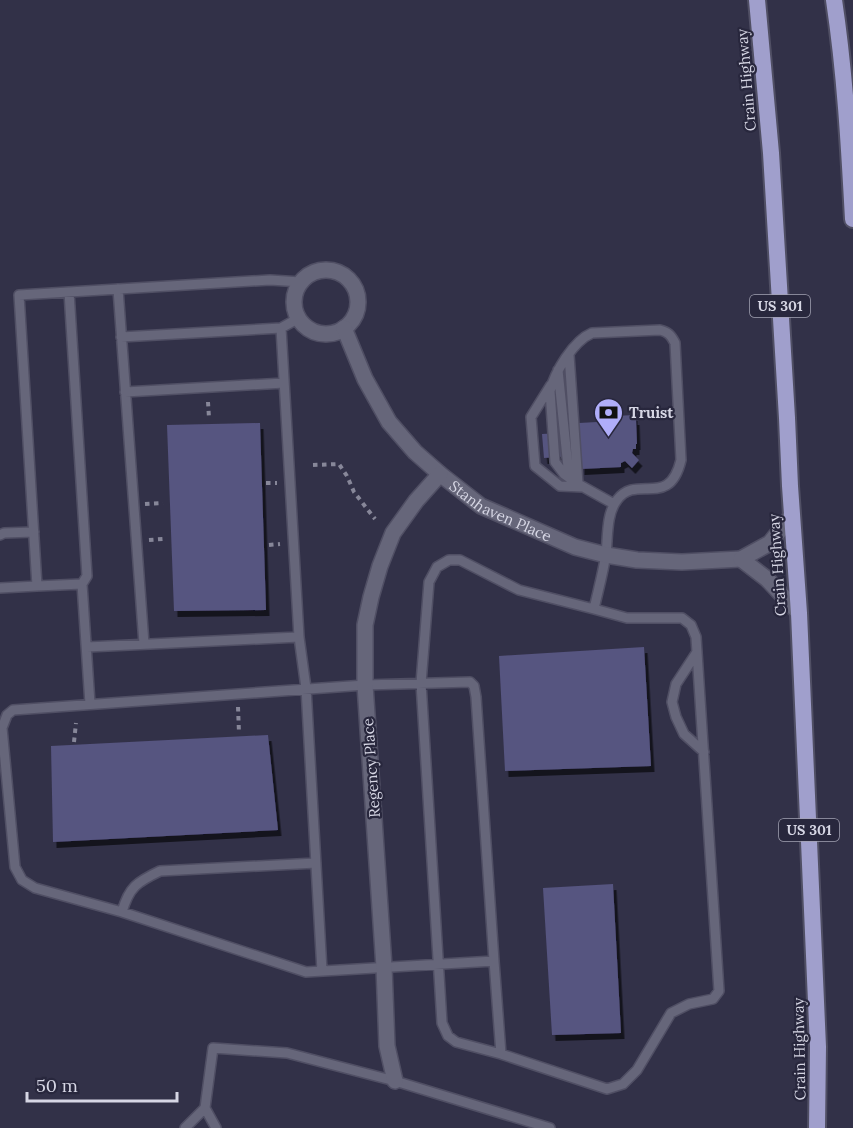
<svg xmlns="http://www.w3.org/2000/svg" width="853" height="1128" viewBox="0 0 853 1128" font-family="Lora,serif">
<defs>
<filter id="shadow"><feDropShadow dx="3.5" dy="6" stdDeviation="0" flood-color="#0009"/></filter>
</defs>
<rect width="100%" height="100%" fill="#323148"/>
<path fill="#565480" filter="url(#shadow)" d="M634,415V419H636L637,444H636V449H633L632,453L639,460L632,468L625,461L621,463V467L581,469V455L544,458L542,434L579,432V423L597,422V417Z
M260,423L266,610L174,611L167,425Z
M644,647L651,766L505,771L499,656Z
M268,735L278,830L53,842L51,746Z
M613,884L621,1033L552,1035L543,888Z"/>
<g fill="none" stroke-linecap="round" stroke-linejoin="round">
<defs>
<path id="service" d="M118,289L144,644
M69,292L87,576L82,584
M299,318L281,328L299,637L306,688L322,971
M121,337L281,328
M569,355L578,484
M558,370L569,477
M551,385L531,417L535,466L560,486L583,487
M125,392L284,383
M0,535L4,533L34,532
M0,588L37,586
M87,647L299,637
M697,652L676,684L672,702L676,717L684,734L704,752
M90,704L82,584L37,586L19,295L270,280L301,282
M122,912C129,887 137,882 160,871L316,863
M494,961L476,697L474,686L470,682L365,685L13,710L7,715L2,728L15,867L22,880L35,888L122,912L306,972L494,961L501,1054L607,1089L623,1084L637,1070L671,1013L689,1004L713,999L719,991L696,637L691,625L682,618H627L594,609C598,591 603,573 606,554C608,538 606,514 617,500C637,473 669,510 681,460L675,343C671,335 668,332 660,330L592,333C573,341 555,372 550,391L555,462L564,474L578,484L614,504
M501,1054L456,1042L448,1036L442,1023L421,683L429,582L437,567L449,560H460L519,590L594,609
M185,1128L205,1108
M216,1128L205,1108L213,1048L287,1053L395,1081L550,1128"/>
<g id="minor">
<circle cx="326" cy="302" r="32"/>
<path id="s1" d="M344,328L365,379L389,422L415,452L440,474L481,506L575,547L606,555L637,560L682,562L741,559"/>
<path d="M792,515L770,543L741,559L767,579L799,613"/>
<path d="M395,1081L387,1046L384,967L365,685V625L371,597L380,566L393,533L416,501L440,474"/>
</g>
<path id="trunk" d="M757,0L771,153L787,418L790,486L799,613L818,1047L817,1128
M834,0C845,73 849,145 853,219"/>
</defs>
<use href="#service" stroke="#504f64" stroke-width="12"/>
<use href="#minor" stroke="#504f64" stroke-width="18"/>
<use href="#trunk" stroke="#504f64" stroke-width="20"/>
<path stroke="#878799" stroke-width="4" stroke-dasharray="4.5 4.5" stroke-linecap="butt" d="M208,402L209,418
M313,465L339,464L347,476L354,492L375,519
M266,483H277
M145,504L163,503
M149,540L163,539
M269,545L280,544
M238,707L239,733
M74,742L76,723"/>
<use href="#service" stroke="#66667a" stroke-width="9"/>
<use href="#minor" stroke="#66667a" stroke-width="15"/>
<use href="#trunk" stroke="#a09fcc" stroke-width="16"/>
</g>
<defs>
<symbol id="bank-pin" viewBox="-11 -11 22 30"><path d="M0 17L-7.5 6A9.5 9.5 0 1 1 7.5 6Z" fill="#b0aefa" stroke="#28273d"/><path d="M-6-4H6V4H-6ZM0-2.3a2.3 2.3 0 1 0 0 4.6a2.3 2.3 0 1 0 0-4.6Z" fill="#111"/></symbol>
</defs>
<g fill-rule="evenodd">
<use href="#bank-pin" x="592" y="396" width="33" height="45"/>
</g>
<g text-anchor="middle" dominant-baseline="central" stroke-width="4.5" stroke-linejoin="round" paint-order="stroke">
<g fill="#28273d" stroke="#a2a2b2" stroke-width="1.5">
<rect x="750" y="295" width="60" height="22" rx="4.5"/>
<rect x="779" y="819" width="60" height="22" rx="4.5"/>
</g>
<g font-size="14" font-weight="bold" fill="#d6d6e4">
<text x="780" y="306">US 301</text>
<text x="809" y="830">US 301</text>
</g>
<g font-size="15" fill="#d6d6e4" stroke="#28273d">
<text transform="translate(746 80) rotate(-95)">Crain Highway</text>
<text stroke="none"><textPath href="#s1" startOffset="249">Stanhaven Place</textPath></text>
<text transform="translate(777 565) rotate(-94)">Crain Highway</text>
<text transform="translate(371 768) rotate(-94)">Regency Place</text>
<text transform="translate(799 1049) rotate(-91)">Crain Highway</text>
</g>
<g font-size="15" font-weight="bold" fill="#d6d6e4" stroke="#28273d" text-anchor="start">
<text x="629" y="412">Truist</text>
</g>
</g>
<path d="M27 1092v9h150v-9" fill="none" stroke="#d6d6e4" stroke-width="3"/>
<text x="36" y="1092" font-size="18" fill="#d6d6e4" stroke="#28273d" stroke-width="4.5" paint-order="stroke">50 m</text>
</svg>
